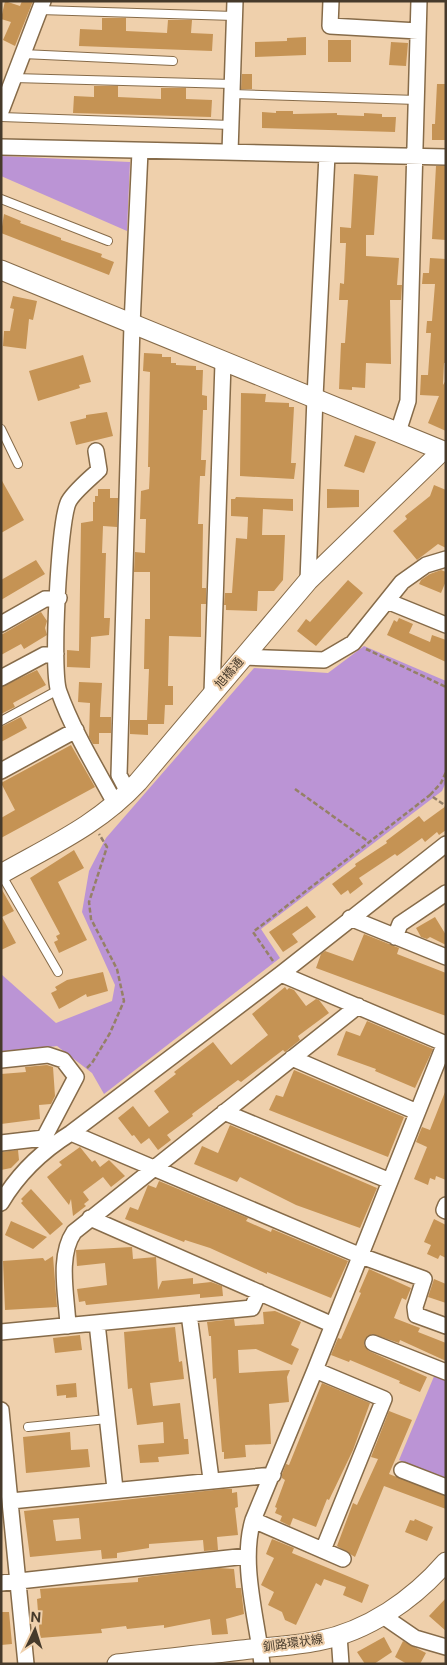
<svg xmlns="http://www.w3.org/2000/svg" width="447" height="1665" viewBox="0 0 447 1665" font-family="'Public Sans','Noto Sans JP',sans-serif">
<rect width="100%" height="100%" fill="#efd0ac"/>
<path fill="#bb94d5" d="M1,156L130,162L127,231L1,176Z
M364,646L446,681V782L442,791L261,929L280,958L104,1094L92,1073L57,1046L1,1053V974L56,1023L112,1001L115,985L82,912L89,871L106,838L254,668L328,673Z
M435,1374L446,1378V1479L399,1460Z"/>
<path fill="#c59354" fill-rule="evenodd" d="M5,1L20,6L22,1H33L15,46L3,40L11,22L1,19Z
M102,18H126V31L167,33L168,20H192L191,33L213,34L212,51L79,46L80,29L102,30Z
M306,37V55L255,57V42L287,41V38Z
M328,40H351V62H328Z
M391,42L408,43L406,66L389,65Z
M242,74H252V89H241Z
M437,84H446V140H432V124H435Z
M94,86H118V97L161,99V88H186V99L212,100L211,117L73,113L74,96L94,97Z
M276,111H293V114L337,113V115L364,116V113L382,114V117H396L395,132L262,128V112L276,113Z
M436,166H446V240L432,239Z
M354,174L378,176L374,235H366V256L399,258L397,285H402L401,300H390L391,364L366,363L365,388L352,387V390L339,389L341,343H345L348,300H339L340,283L344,284L346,243H340V227L351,228Z
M4,214L21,221L20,223L61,238V240L102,254L101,257L114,262L109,275L1,233Z
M430,258L446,259V363H444L443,385L446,380V431L428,423L439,396L420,395L421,375H428L431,333H426L427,321H432L435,284H422L423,273H429Z
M13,296L37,301L33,320L29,319L26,349L3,346L4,331H10L14,309L10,308Z
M144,353L162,354V357H171V363H176V365L196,366V370H203L202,395L207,396V410H203L201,460H206L205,476H200L198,524H203L202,588H206V604H201V637L169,636L168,686H173V705H165L164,724H148V735L130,734V720H147L149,669H144L145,619H150V572H134L135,552L145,553L146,519H140L141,491L149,489L150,467H148L150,372L143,371Z
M83,355L91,382L79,385L80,388L38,401L29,371Z
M241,393L266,394L265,402L289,403V407H294L291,463H296L294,479L240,476Z
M107,412L113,436L76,445L70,422L86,418V415Z
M355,435L376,442L364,473L344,466Z
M1,479L24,520L1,533Z
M434,485L446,490V548L438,544L417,560L393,531L407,519L405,516L430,496Z
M98,489H110V498H118L117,527L103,526L102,553H106L104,618H110L109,635L91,637L90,668L67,667V650L79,651L81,523L93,521V502H95V496H98Z
M327,489L359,490V507L327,508Z
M236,497L293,499V511L263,509L262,535H285L283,580L274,591H258L257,611L226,610V605H224L225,593H232L236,538L247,539L248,517L231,516V499H235Z
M36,560L45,574L1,600V580Z
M441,570L446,572V581L441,593L419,584L421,580L430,574Z
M348,580L363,593L316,646L297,631L306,619L310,622Z
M41,612L47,621L45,628L47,635L24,649L21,644L1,655V635Z
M399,618L413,624L409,633L430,642L432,635L446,640V662L387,635L394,620L397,622Z
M37,670L46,685L13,703L15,707L1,714V687Z
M79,682L102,683L100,717H111V733H99V744H93L89,737L90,703L78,702Z
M21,717L27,728L1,742V727Z
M71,745L95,787L1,838V818L15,810L1,783Z
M446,806V830L439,835L437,832L425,842L422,838L397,856L395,854L359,878L363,884L350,894L348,890L341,895L332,884L356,866L355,864L387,843L386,841L419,816L424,822Z
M74,850L84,868L58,882L87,940L59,953L54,942L58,940L56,936L60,934L30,878Z
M1,888L14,911L2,917L16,943L1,950Z
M307,906L316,917L292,934L298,942L283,952L269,932Z
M435,917L446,935V945L430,937L427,939L421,937L416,928Z
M364,934L399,948L397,954L446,973V1016L316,968L321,954L325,951L353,961Z
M103,972L108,991L87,997L86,994L59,1009L51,993L57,990L55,987L67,980Z
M285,987L287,990L289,988L294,990L306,1006L316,999L319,1000L329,1013L298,1036L300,1040L285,1052L283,1050L241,1082L238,1080L192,1114L193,1116L167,1135L171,1140L158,1150L149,1138L141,1144L134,1135L132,1136L118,1118L133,1106L149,1127L169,1112L154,1091L176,1074L174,1072L213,1042L231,1065L268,1035L252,1014Z
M367,1021L433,1049L415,1088L375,1071L376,1069L337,1055L346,1031L360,1036Z
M47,1065L53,1067L55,1096L51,1104L39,1105L40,1119L1,1124V1074L26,1072L25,1067Z
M294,1070L404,1117L388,1157L269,1110L276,1095L283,1097Z
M445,1092L446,1180L436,1176L435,1180L430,1178L428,1185L414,1179L427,1147L416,1142L422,1127L430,1130Z
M230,1125L377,1188L360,1228L296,1205L240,1177L237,1182L194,1164L202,1146L218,1153Z
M80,1147L92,1162L95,1160L100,1167L109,1160L125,1176L111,1187L103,1177L83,1192L89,1200L84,1204L86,1206L73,1216L71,1199L69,1205L47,1177L62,1165L59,1162Z
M18,1150L19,1160L11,1168L1,1170V1152Z
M159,1181L248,1218L246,1221L271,1232L272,1229L348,1261L331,1298L267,1272V1274L210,1248L185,1240L184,1242L125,1219L130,1207L138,1210L148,1185L156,1188Z
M31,1189L63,1224L50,1235L21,1203L23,1201L21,1199Z
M434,1219L446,1225V1258L440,1255L438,1259L427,1254L431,1245L424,1242Z
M11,1221L47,1237L33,1249L5,1235Z
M132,1247L133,1259L156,1257L158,1290L162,1281L193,1278V1284L211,1282L222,1286L223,1296L200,1298V1294L86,1305L85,1301L79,1302L77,1289L107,1285L105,1263L77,1266L76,1250Z
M53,1256L57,1307L5,1310L3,1261L43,1258L45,1261Z
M369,1269L411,1288L406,1300L402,1298L394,1318L420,1328L418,1332L446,1343V1361L400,1340L399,1343L372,1334L365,1339L364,1345L369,1351L427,1377L420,1392L399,1383L400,1381L350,1360L349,1362L331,1355L338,1338L341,1339L361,1293L359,1292Z
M434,1279L446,1284V1303L428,1297Z
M275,1311L301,1322L291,1345L299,1349L292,1365L256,1349L238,1350L239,1373L290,1370L287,1377L289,1402L269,1404L271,1444L245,1445L246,1457L224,1459V1452H222L216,1378L213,1379L211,1336H209L207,1322L234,1319L235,1326L264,1324L263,1312Z
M175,1327L179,1362L182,1361L184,1379L150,1383L153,1406L180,1403L184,1439H188L189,1454L158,1457L159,1462L140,1463L138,1445L164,1443L163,1422L137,1425L132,1388L128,1389L124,1332Z
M80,1335L82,1350L55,1353L53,1338Z
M76,1383L77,1397L66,1398V1395L57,1396L56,1385Z
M322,1383L370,1403L353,1450L329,1500L327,1499L316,1527L293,1518L290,1526L280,1521L282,1516L275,1513L277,1508L275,1507L285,1480L282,1478V1474L286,1464L289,1465Z
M389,1411L412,1420L389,1474L446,1496V1509L384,1486L355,1557L337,1546L353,1503L357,1505L378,1459L371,1457Z
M70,1432L71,1450L88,1449L90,1467L26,1473L23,1437Z
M223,1489H232V1493L237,1492L238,1507L235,1508L238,1535L217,1537L218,1550L204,1551L203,1540L149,1544V1548L117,1553V1558L102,1559L101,1550L30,1557L24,1511ZM79,1518L81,1539L56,1541L53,1520Z
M415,1519L433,1527L427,1541L405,1532L410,1520L414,1521Z
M272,1539L294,1548L292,1553L369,1585L362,1603L343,1595L346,1587L324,1579L321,1586L316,1583L296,1625L285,1620L282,1612L268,1605L274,1592L261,1585L274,1558L266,1554Z
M219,1568L234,1569L236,1588H241L244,1614L226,1619L228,1634L212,1635L210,1619L164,1628V1625L127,1629L126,1626L101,1629L102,1633L40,1638L37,1599L41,1598L40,1589L138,1582V1578L144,1577Z
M446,1598V1631L429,1616Z
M1,1612H9L12,1644L1,1645Z
M384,1637L392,1652L374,1664H365L357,1652Z
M403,1641L426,1653L420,1664H407L395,1657Z"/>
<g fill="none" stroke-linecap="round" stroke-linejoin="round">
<defs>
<path id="service" d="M40,10L234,16
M23,54L173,61
M14,78L232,84
M232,94L417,100
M1,117L231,125
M1,199L108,241
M1,429L18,464
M1,721L58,690
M1,874L58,972
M28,1427L107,1419"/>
<path id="minor" d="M331,1L330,26L418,31
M1,111L43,1
M1,147L446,157
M230,152L235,1
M398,432L408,401L419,1
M96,451L99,470C92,477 72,493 68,503C59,525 51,671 59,692C73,731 96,768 116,805
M308,581L315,397L327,155
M387,601L446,625
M1,624L45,599L59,598
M243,657L324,660L353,643L402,582L426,565L446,559
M1,678L44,655L56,654
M212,693L223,363
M1,771L76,730
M128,792L119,775L132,325L140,151
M350,918L446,957
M395,937L400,924L446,893
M281,974L446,1044
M292,1058L417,1112
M1,1060L48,1055L63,1060L76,1077L44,1138L48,1147
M224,1112L390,1181
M71,1133L361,1256L424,1279L415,1307L416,1315L446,1326
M1,1143L44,1138
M1,1203C18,1174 42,1151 71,1133L281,974L446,844
M446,1205L444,1210L446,1211
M90,1218L333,1325
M189,1314L211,1479
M97,1323L115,1489
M68,1326C67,1297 57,1257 74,1232L358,1006
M1,1332L252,1308L259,1292
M373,1343L446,1372
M315,1370L384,1399L323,1550
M1,1410L26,1664
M402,1470L446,1487
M11,1501L273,1475
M253,1520L343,1559
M1,1583L247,1556
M383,1616L415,1638L446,1647
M339,1635L341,1664
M262,1664C257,1619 240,1563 253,1520L315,1370L445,1043"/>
<path id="tertiary" d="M1,270L446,452
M1,874C52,845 98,825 138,782L308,581L442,451
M117,1664C158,1659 200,1655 242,1650C267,1647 293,1646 318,1641C368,1631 413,1600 446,1562"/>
</defs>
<use href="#service" stroke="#866b49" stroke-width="10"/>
<use href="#minor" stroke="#866b49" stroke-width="18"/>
<use href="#tertiary" stroke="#866b49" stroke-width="21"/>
<path stroke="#958067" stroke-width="2.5" stroke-dasharray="5 2.5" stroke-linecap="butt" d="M366,649L446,687
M295,789L369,842
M430,795L441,783L446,772
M273,961L253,932L430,795L446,806
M87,1068L92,1063L110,1033L124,1001L117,969L91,919L89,902L107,847L99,834"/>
<use href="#service" stroke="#fff" stroke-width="8"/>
<use href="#minor" stroke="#fff" stroke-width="15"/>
<use href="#tertiary" stroke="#fff" stroke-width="19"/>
</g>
<g text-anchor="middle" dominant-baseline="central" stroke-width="4" stroke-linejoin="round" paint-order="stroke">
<g font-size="12" fill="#463a2b" stroke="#efd0ac">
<text transform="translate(229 673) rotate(-49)">旭橋通</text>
<text transform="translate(293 1643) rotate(-8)">釧路環状線</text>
</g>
</g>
<rect width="447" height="1665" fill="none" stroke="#463a2b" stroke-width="5"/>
<g transform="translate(35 1630) rotate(4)" stroke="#efd0ac" stroke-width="4" paint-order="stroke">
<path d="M0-4L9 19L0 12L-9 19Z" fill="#463a2b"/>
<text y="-8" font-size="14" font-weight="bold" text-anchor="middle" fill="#463a2b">N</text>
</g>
</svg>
